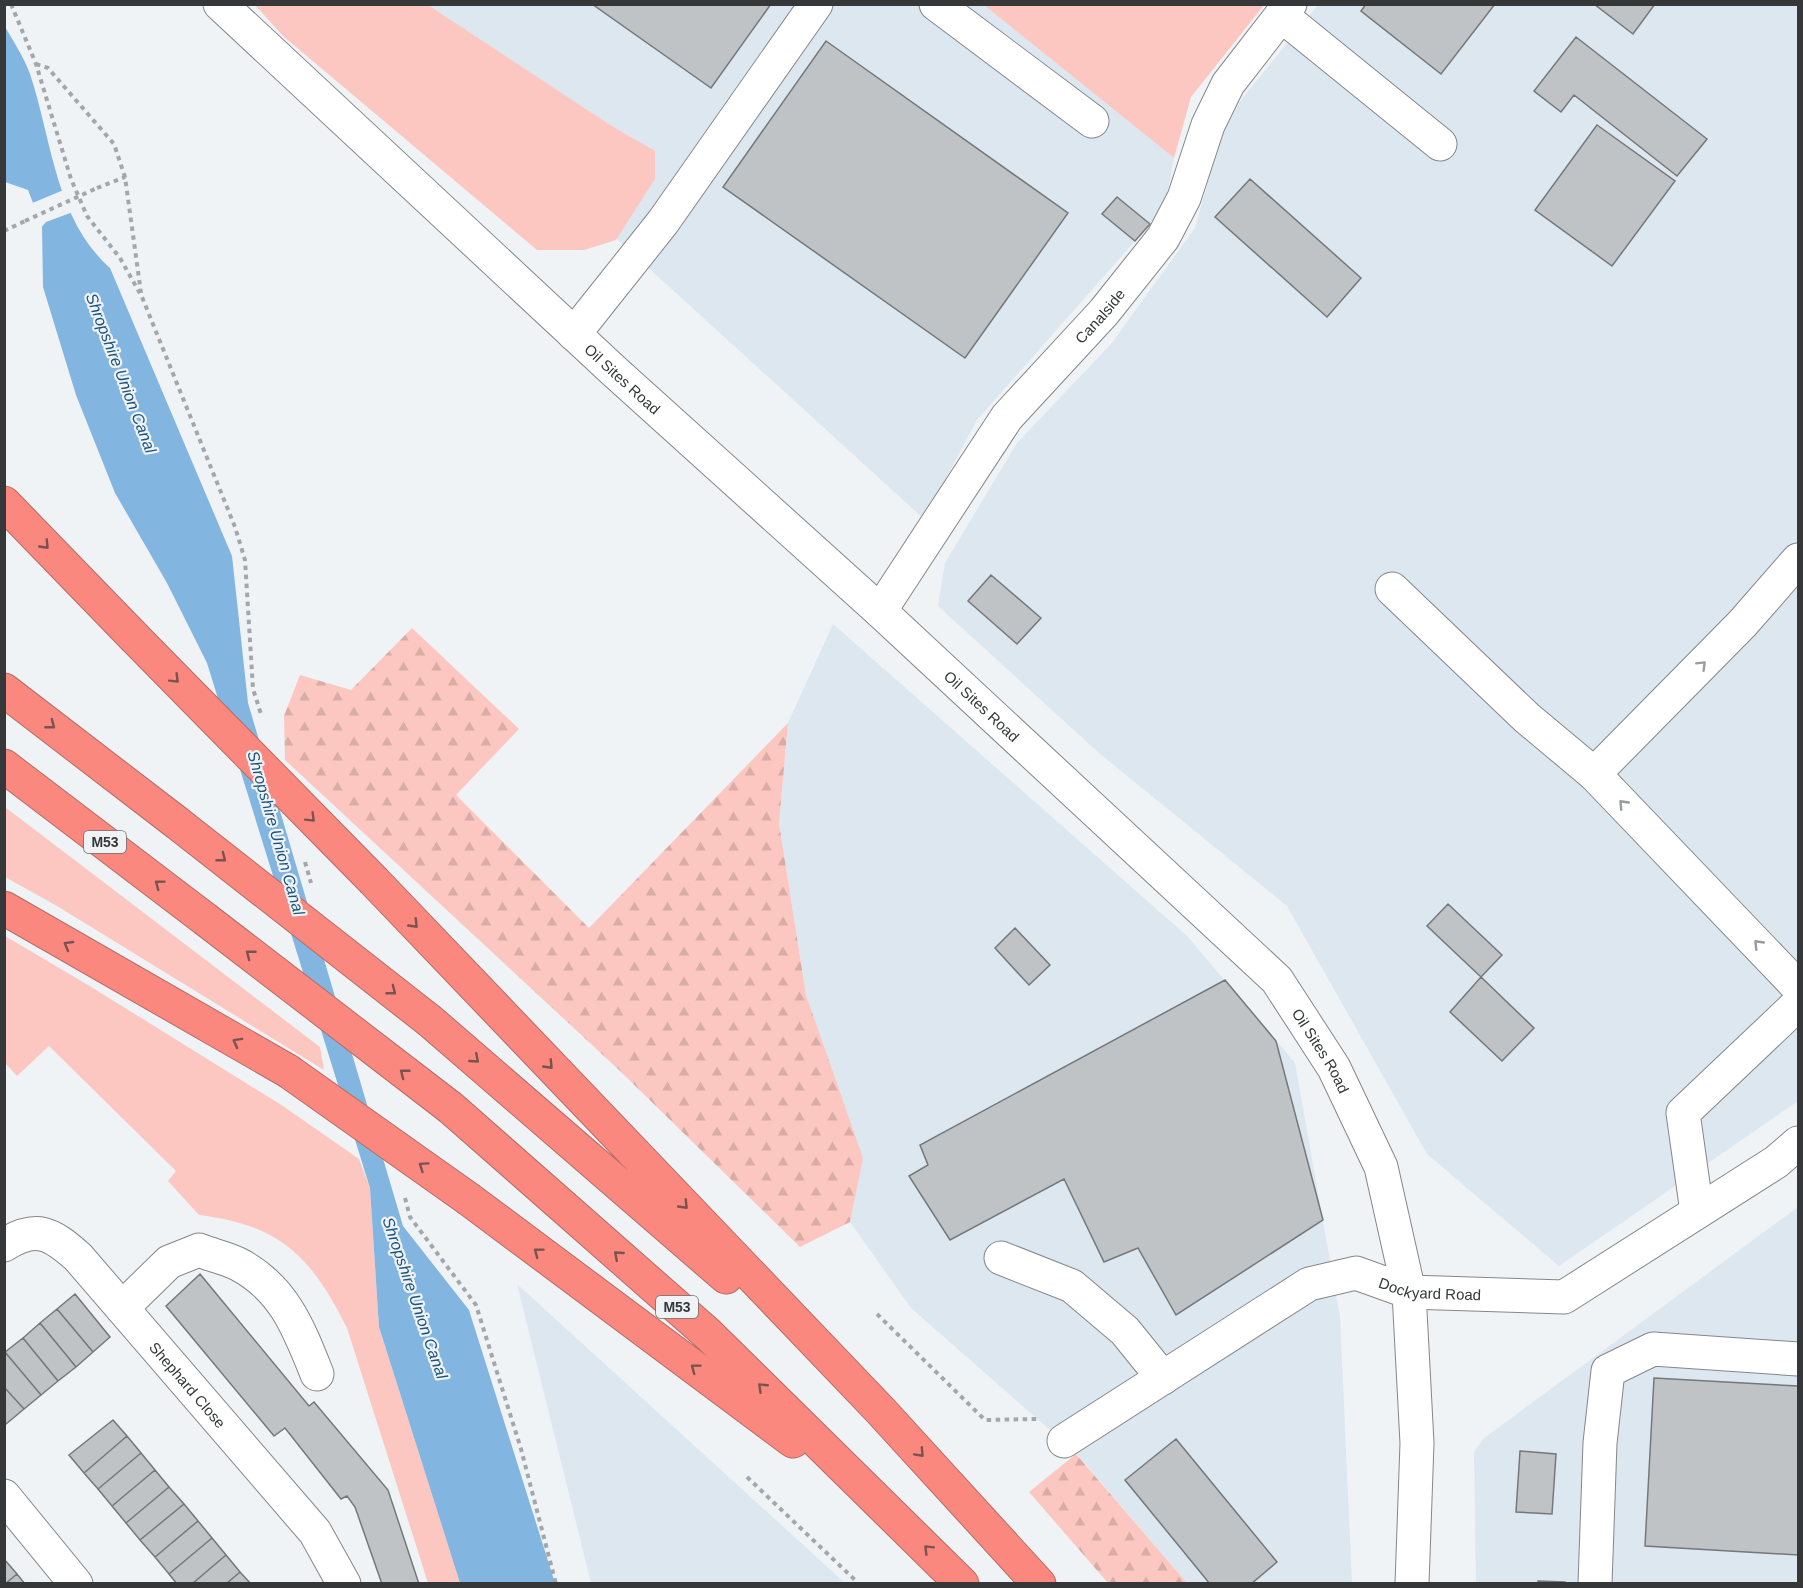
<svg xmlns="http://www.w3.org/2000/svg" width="1803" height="1588" viewBox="0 0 1803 1588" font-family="Arial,sans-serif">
<defs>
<pattern id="forest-firs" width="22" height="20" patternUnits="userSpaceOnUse" patternTransform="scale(1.5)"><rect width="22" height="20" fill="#fcc7c0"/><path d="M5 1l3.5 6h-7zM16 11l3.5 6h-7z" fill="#d9aca6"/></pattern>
</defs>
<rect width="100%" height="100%" fill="#eff3f6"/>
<path fill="#dde7ef" d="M360,5H984L1174,158L1165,207L977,420L924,519Z
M1318,5H1798V1101L1559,1266L1427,1154L1287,906L1099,753L938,606L945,563L1017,443L1111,344L1195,228L1221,135L1241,100Z
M833,624L1187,936L1295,1063L1340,1317L1352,1583H1187L1076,1453L911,1308L850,1222L862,1158L806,995L779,822L788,723Z
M1798,1207V1583H1476L1474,1452L1483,1439Z
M517,1284L845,1583H591Z"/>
<path fill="#fcc7c0" d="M255,5H428L610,125L655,151V179L616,240L584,250H537L283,36Z
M984,5H1264L1191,97L1174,158Z
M5,807L320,1047L324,1070L57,906L5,877Z
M5,936L88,985L280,1104L359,1159L370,1188L379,1327L460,1583H428L347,1328C311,1256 280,1225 199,1215L168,1181L176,1171L49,1046L17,1076L5,1063Z"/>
<path fill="url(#forest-firs)" d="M412,628L519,729L456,795L589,928L788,723L779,823L806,995L863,1158L850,1222L800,1247L619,1070L285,760L284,716L300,675L351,690Z
M1076,1454L1187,1583H1108L1029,1492Z"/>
<path fill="#82b5df" d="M4,25C13,41 24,57 30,74C52,140 55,219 110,268L232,556L248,703L403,1226L469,1310L555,1583H460L379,1327L370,1188L207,663L167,583L115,493L76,395L43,287L42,226L28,190L5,182Z"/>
<path fill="#eff3f6" d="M66,189L73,212L46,222L39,230L30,204Z"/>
<path fill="#bfc3c6" stroke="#75787b" stroke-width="1.5" d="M592,4H771L711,88Z
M1366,4H1495L1441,74L1361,11Z
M1594,4H1655L1633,34Z
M1576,37L1707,139L1677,176L1574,95L1561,112L1534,91Z
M826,41L1068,213L965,358L723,187Z
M1597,125L1675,181L1612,266L1535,210Z
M1250,179L1361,278L1327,317L1215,217Z
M1117,197L1150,224L1135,241L1102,214Z
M991,575L1041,618L1017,644L968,601Z
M1448,904L1502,955L1481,977L1427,926Z
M1015,928L1050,965L1029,985L995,948Z
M1481,977L1534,1028L1502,1061L1450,1012Z
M1225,980L1276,1041L1323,1220L1176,1315L1138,1248L1104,1262L1064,1179L950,1240L909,1176L928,1165L920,1145Z
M200,1274L309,1406L314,1402L388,1490L419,1584H382L355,1507L347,1496L341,1499L285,1428L274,1436L166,1306Z
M75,1294L110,1337L93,1352L57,1309Z
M57,1309L93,1352L76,1367L40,1323Z
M40,1323L76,1367L58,1381L23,1338Z
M23,1338L58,1381L41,1395L5,1352Z
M5,1352L41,1395L24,1409L4,1387Z
M1654,1378L1798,1386V1555L1645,1546Z
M4,1387L24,1409L6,1424L4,1422Z
M113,1420L127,1436L84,1473L69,1455Z
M127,1436L141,1453L98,1489L84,1473Z
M1176,1439L1277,1562L1251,1584H1210L1125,1480Z
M1520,1451L1556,1454L1552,1514L1516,1512Z
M141,1453L155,1470L112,1506L98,1489Z
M155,1470L169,1487L126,1523L112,1506Z
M169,1487L184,1504L140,1540L126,1523Z
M184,1504L198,1521L155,1557L140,1540Z
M198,1521L212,1538L169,1574L155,1557Z
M212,1538L226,1555L192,1584H177L169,1574Z
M226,1555L240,1572L226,1584H192Z
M4,1559L17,1574L5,1584H4Z
M240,1572L251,1584H226Z
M17,1574L25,1584H5Z
M1538,1581L1565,1582V1584H1538Z"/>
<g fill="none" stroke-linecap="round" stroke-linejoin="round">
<defs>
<g id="minor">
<path id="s1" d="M220,4L614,371L880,611L1277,980L1334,1068L1381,1167L1409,1292L1417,1443L1412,1584"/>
<path d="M936,4L1092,121"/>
<path d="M1282,16L1440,144"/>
<path d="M574,334L663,222L816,4"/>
<path d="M1798,560L1742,624L1594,774L1798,987"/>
<path d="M1392,589L1527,718L1594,774"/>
<path id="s2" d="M880,611L1007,417L1104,312L1163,238L1184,198L1208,125L1228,84L1290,4"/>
<path d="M1697,1212L1683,1113L1798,1004"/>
<path id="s3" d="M4,1245C37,1224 52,1234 78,1257L315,1532L344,1584"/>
<path d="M1001,1258L1072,1286L1125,1331L1163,1378"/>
<path d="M122,1308L169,1262L199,1250C211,1255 226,1258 238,1264C284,1288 299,1329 317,1374"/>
<path id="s4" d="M1064,1441L1309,1284L1356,1273L1409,1292L1564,1297L1776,1162L1798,1143"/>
<path d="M4,1496L76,1584"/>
<path d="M1595,1584L1600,1443L1608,1371L1653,1349L1798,1359"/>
</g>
<path id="highway" d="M4,503L134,637
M4,690L176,822
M4,766L205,919
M374,881L880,1410L1039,1584
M4,908L288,1071
M430,1021L726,1277
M451,1108L708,1334L962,1584
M470,1200L793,1441"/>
</defs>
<use href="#minor" stroke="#84878a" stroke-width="35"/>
<use href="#highway" stroke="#b56c66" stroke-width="35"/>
<path stroke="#a4a7a9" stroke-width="4" stroke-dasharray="4.5 4.5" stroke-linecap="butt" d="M11,4L36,64L71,179L87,216L120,258L142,297L235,527L245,560L253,689L261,714
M36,64L48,68L114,144L125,177L141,293
M97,188L125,177
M4,231L25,221
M305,862L311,883
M405,1198L410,1217L476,1305L521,1449L556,1584
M877,1314L985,1420L1037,1419
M747,1477L855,1580L854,1584"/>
<use href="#minor" stroke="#fff" stroke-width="33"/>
<use href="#highway" stroke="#fa887e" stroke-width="33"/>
<defs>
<path id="highway-bridge" d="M134,637L374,881
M176,822L430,1021
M205,919L451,1108
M288,1071L470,1200"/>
</defs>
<use href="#highway-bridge" stroke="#b56c66" stroke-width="35" stroke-linecap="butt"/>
<path stroke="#a4a7a9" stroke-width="4" stroke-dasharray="4.5 4.5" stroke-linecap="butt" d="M25,221L97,188"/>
<use href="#highway-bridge" stroke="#fa887e" stroke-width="33"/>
</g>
<defs><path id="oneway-chevron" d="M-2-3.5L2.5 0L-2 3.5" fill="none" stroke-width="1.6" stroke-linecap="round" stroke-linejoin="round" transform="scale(1.5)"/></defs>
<g stroke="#7a5350">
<use href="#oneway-chevron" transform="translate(45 545) rotate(46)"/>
<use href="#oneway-chevron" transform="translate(175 679) rotate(45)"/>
<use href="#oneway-chevron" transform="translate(51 725) rotate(38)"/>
<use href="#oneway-chevron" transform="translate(311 818) rotate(45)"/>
<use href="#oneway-chevron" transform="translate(222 858) rotate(38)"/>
<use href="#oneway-chevron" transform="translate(159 884) rotate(-143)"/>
<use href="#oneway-chevron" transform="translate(414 924) rotate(46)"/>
<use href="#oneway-chevron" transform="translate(68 945) rotate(-150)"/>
<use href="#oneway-chevron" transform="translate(250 954) rotate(-142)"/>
<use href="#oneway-chevron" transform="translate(392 991) rotate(38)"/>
<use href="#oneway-chevron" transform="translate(237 1042) rotate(-151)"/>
<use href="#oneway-chevron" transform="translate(475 1059) rotate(41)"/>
<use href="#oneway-chevron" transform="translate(549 1065) rotate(46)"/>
<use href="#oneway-chevron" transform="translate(404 1073) rotate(-142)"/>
<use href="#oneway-chevron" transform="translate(423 1166) rotate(-145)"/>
<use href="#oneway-chevron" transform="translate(684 1205) rotate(46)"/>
<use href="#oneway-chevron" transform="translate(538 1252) rotate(-143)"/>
<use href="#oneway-chevron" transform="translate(618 1255) rotate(-139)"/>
<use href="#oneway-chevron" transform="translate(695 1368) rotate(-143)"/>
<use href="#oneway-chevron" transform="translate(762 1387) rotate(-136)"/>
<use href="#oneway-chevron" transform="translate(920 1453) rotate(47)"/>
<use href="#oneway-chevron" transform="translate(928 1549) rotate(-135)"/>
</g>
<g stroke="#9a9b9c">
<use href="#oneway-chevron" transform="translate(1702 665) rotate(-45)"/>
<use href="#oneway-chevron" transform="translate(1623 804) rotate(-134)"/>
<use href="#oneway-chevron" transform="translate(1758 944) rotate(-134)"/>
</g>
<g text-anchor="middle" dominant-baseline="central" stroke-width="4.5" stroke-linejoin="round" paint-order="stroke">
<g fill="#eff3f6" stroke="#6d6f71" stroke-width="1.5">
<rect x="84" y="831" width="42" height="22" rx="4.5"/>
<rect x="656" y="1296" width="42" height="22" rx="4.5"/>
</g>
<g font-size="14" font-weight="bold" fill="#353738">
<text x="105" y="842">M53</text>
<text x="677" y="1307">M53</text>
</g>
<g font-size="15" fill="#353738" stroke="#eff3f6">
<text stroke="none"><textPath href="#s2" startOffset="369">Canalside</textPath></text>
<text stroke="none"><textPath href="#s1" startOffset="550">Oil Sites Road</textPath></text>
<text stroke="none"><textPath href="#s1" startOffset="1036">Oil Sites Road</textPath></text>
<text stroke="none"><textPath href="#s1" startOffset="1522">Oil Sites Road</textPath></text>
<text stroke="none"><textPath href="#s4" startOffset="416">Dockyard Road</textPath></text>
<text stroke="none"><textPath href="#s3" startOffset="252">Shephard Close</textPath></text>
</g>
<g font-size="16" font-style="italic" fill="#1a537b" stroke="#eff3f6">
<text transform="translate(121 373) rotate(69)">Shropshire Union Canal</text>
<text transform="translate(276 833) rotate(74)">Shropshire Union Canal</text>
<text transform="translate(415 1298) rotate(71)">Shropshire Union Canal</text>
</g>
</g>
<rect width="1803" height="1588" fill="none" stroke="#353738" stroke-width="12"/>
</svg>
